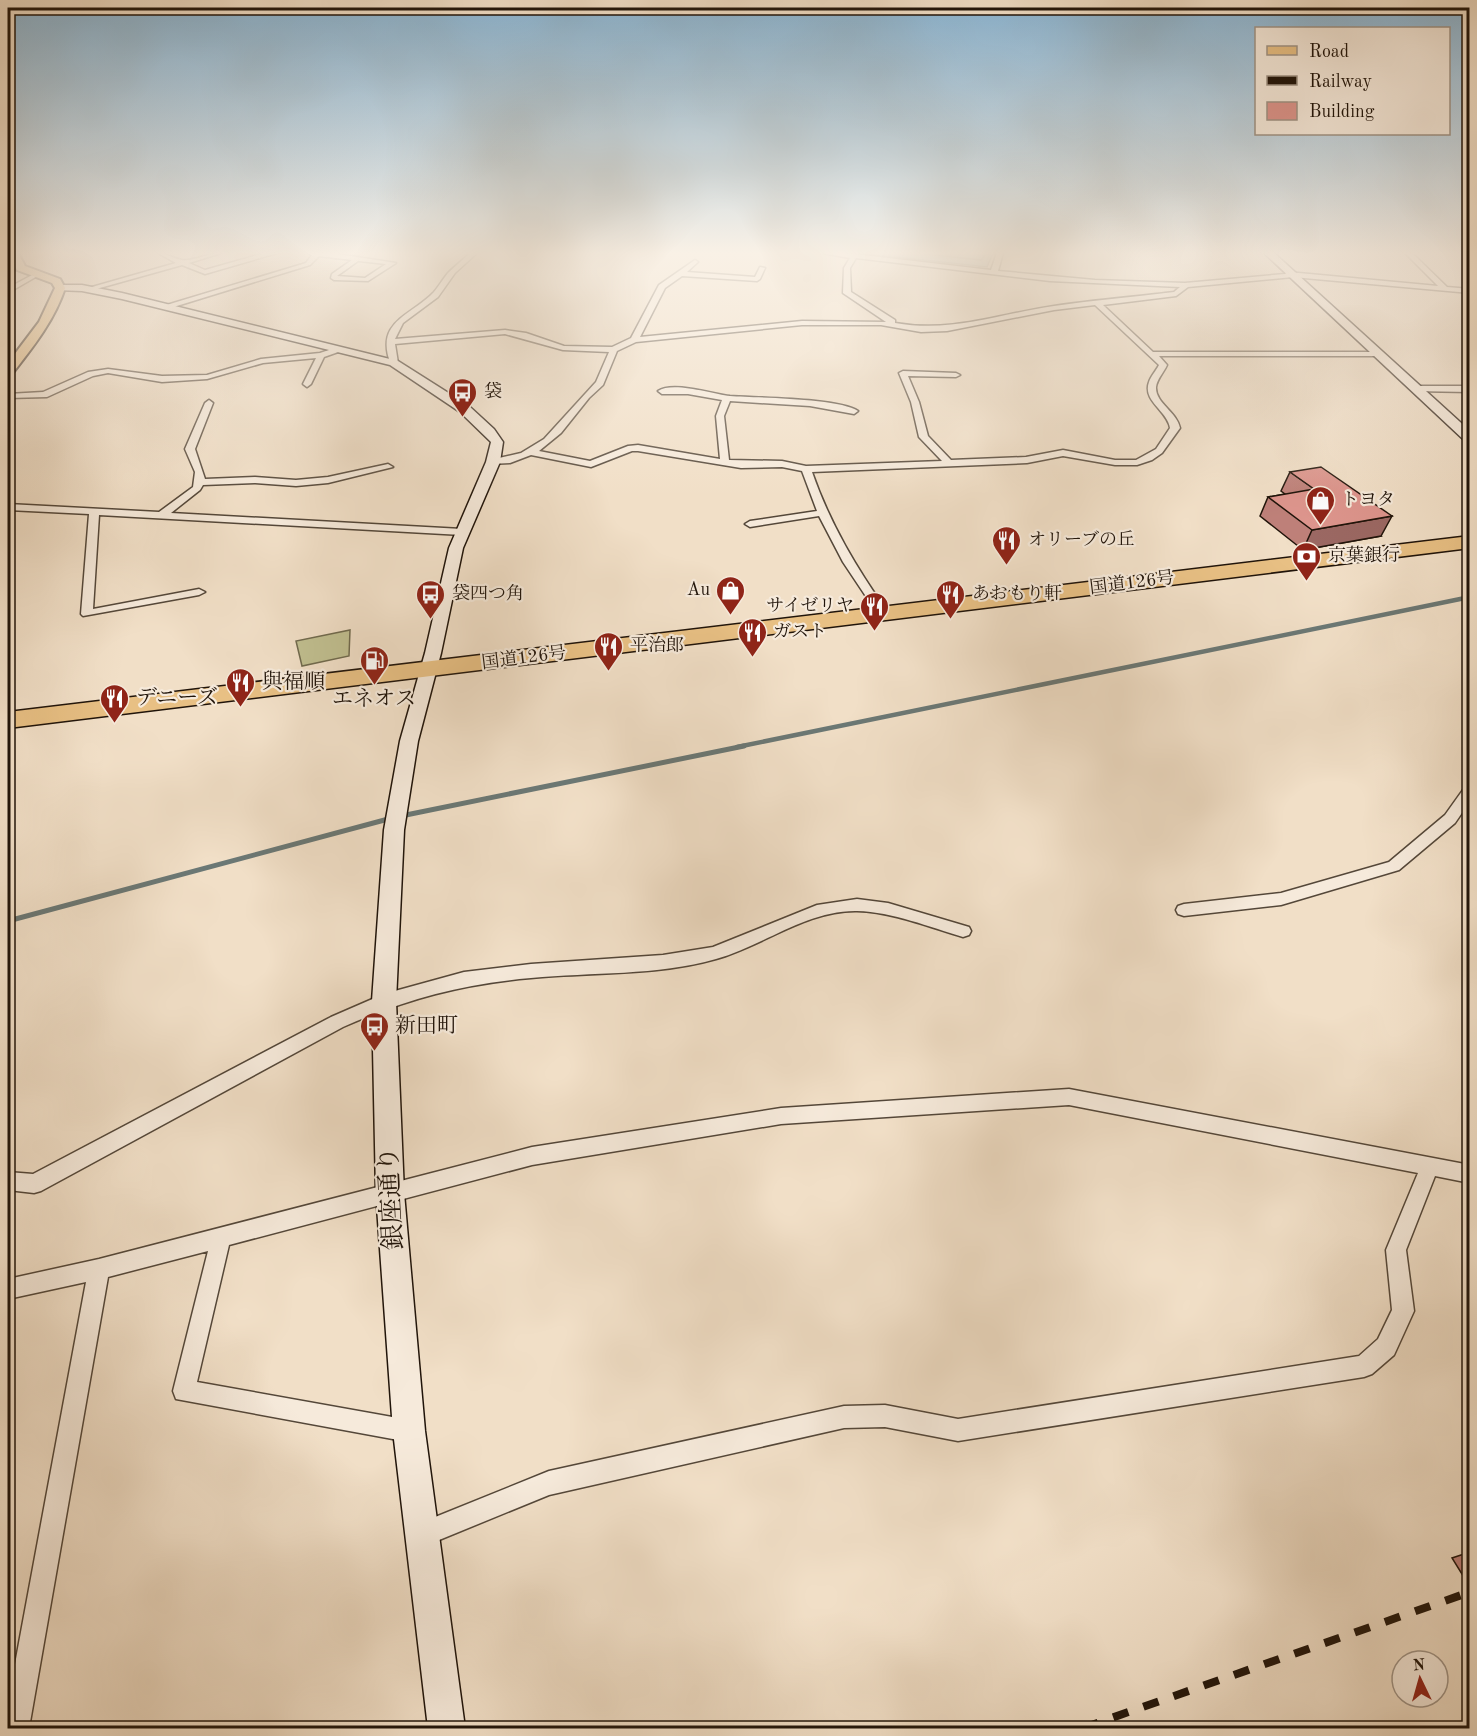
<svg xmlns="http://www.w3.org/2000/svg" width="1477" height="1736" viewBox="0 0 1477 1736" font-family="'Old Standard TT','Noto Serif JP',serif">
<rect width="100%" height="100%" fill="#f1dfc7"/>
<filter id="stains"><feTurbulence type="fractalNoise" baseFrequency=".00333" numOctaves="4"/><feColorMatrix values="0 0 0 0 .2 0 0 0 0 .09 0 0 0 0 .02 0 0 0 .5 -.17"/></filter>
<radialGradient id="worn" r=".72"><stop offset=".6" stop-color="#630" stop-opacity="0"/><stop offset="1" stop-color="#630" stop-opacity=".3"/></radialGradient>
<path fill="#c1c091" stroke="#706a4e" stroke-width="1.5" d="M350,630L349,656L302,666L296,641Z"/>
<path fill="#9dbbbd" stroke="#6b7875" stroke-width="1.5" d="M859,253H993L987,267Z"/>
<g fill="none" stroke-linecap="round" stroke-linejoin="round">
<path stroke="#5e6864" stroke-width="1.5" d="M916,253L981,260L986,253"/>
<path stroke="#6b7875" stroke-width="4.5" d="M737,747L1470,597"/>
<path stroke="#6b7875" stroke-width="5" d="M401,816L744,746
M8,921L392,818"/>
<defs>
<path id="street" d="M158,253C167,253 173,259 182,260C191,262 209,253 221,253L189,263L205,270L265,253H277L205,274L182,265L89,291L85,289L176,263Z
M308,253H331L396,263L368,281L334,280L331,278L332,274L352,260L319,256L310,265L167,309L160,307L306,263L312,255ZM358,261H359L386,264L365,278L337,276Z
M470,253H477L455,273L438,297L403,323L395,339L505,330L526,333L564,346L612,347L631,338L659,285L695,260L698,262L687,272L755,277L760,267L765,268L760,279L757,281L682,276L665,288L640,337L802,321L886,322L843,293L844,268L850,258L822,253L854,254L991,270L997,253H1003L998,271L1095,280L1185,283L1285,274L1288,272L1438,286L1405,253H1412L1447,287L1470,289V293L1293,277L1188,287L1176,296L1103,305L1153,352H1376L1380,354L1376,356H1159L1167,365C1164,372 1157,379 1156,387C1155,403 1177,412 1180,428L1162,453L1152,460L1137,465H1115L1063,456L1027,463L812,472C830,524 857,569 889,614L883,617L879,616L843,562L819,516L750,527L745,524L750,521L817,511L802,471L782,467L741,468L638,451H632L591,467L531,455L510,463L490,464V460L521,453L544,439L596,382L609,352L563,350L505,334L395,344L398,363L391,365C374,321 410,317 434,292C439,286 443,279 448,273C455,266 463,260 470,253ZM856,258L1050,281L1180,287L1174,292C1134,297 1094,300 1054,306C999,314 952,333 895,323V320L851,292L850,268ZM1095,305L1159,365C1156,371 1151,376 1149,382C1142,401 1168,411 1170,428L1156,449L1136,460H1115L1063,450L1026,457L951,460L928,436L919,402L908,376L956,377L960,375L956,373L903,371L899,373L911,402L919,437L942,461L806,466L782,461L729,460L724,416L730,401L810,406L854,414L858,411C839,398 757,398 730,396C712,394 673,381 658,391L662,394H688L722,400L716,416L720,459L638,445L628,446L590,461L539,451L561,433L589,398L603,385L617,351L636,342L802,325H881L921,332L947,331L1054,310Z
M34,274L39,275L8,293V288Z
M338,347L342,349L341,351L324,357L311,384L307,387L303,384L316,358L263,363L207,379L162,382L108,373L93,376L47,397L8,398V394L43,392L88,372L108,369L162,376L207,375L261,359L320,353Z
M1416,386H1470V392L1413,391L1412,389Z
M209,400L213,403L195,449L205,479L255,477L296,480L328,477L388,464L393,467L328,483L296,486L255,483L203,485L200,490L171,513L462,529L467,532L462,535L99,515L93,609L199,589L205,592L199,595L83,616L81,614L89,514L8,510V504L159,512L193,487L195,472L185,449L205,403Z
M1470,785V801L1455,823L1399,870L1281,905L1184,916L1178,914L1176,910L1178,906L1184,904L1281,893L1389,862L1445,815L1465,787Z
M857,899L888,903L969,927L971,931L969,935L963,937C929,927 893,912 857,911C807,910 763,946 716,959C657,976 592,972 531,978C462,984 406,999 343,1027L41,1191L34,1193L8,1190V1172L33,1174L331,1017L384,994L464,972L531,964L663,955L713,947L817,905Z
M1069,1089L1470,1165V1183L1435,1176L1406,1250L1414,1311L1394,1355L1372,1374L1364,1377L958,1441L885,1427L844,1428L549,1495L422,1547L413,1544L410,1535L413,1526L549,1471L844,1406L885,1405L958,1419L1359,1356L1378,1339L1392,1310L1386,1250L1418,1173L1069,1105L781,1124L532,1165L229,1245L197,1382L409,1420L417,1423L420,1431L417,1439L409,1442L176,1399L173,1391L208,1251L108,1277L29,1728H8V1702L86,1282L8,1299V1279L99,1259L532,1147L781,1108Z"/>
<path id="secondary" d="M1264,253H1274L1470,431V442L1465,441Z
M60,285H82L122,293L398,361L469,406L494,429L503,442L500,462L463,548L441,653L418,741L404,830L396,1001L404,1193L425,1431L465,1728H428L393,1431L376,1193L372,1001L384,830L400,741L425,653L449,548L486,462L491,442L460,412L390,365L122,299L82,291L56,290L55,288Z"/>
<path id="primary" d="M8,253H18L25,266L60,279L65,288C54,321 33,347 12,374L8,375V363L39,322L55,288L52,283L17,270Z"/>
<path id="highway" d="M1470,536V548L8,728V712Z"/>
</defs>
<use href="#street" stroke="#544739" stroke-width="3"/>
<use href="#secondary" stroke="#20140a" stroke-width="3"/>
<use href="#primary" stroke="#20140a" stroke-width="4"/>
<use href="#highway" stroke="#20140a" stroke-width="3"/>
<use href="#street" fill="#f6eadb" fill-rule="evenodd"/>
<use href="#secondary" fill="#f6eadb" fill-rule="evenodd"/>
<use href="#primary" fill="#e8c084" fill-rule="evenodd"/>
<use href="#highway" fill="#e8c084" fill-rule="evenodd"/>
<path stroke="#20140a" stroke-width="8" stroke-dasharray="16 16" stroke-linecap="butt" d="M1083,1728L1470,1592"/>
</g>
<path fill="#be8079" stroke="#20140a" stroke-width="1.5" d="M1290,472L1381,536L1303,550L1260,516L1268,497L1285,494L1281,491Z
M1470,1552V1587L1452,1558Z"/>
<path fill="#9b6863" stroke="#20140a" stroke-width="1.5" d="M1392,516L1381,536L1303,550L1312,530Z"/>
<path fill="#dd958d" stroke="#20140a" stroke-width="1.5" d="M1321,467L1392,516L1312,530L1268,497L1314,489L1290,472Z
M1470,1553V1561L1466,1555Z"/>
<linearGradient id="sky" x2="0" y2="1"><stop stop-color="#8ab7d7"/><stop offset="0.51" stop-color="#f9f1e6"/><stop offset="1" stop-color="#f9f1e6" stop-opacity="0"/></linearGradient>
<rect width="1477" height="496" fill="url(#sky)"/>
<defs>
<symbol id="bus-pin" viewBox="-11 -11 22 30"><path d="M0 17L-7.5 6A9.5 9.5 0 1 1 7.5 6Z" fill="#8f2418" stroke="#f6eadb"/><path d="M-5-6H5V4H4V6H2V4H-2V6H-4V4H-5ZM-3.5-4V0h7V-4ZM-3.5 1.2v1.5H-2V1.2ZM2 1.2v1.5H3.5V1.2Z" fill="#fff"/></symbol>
<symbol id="shop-pin" viewBox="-11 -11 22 30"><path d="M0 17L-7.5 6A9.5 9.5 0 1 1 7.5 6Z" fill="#8f2418" stroke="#f6eadb"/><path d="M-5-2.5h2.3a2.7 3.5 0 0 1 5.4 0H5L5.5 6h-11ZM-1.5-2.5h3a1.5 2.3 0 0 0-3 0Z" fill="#fff"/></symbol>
<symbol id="restaurant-pin" viewBox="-11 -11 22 30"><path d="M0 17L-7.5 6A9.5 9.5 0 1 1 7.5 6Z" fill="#8f2418" stroke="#f6eadb"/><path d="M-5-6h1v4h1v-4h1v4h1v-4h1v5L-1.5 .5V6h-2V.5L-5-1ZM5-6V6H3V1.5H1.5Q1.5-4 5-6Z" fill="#fff"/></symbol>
<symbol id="bank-pin" viewBox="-11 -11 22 30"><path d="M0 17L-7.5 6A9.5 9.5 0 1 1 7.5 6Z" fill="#8f2418" stroke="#f6eadb"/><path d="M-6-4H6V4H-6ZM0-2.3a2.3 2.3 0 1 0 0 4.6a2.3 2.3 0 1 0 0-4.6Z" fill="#fff"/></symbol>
<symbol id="fuel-pin" viewBox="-11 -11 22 30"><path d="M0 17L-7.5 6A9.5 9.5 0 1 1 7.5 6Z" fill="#8f2418" stroke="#f6eadb"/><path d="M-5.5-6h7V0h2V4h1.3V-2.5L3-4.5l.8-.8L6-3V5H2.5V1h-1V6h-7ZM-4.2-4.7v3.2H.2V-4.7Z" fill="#fff"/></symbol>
</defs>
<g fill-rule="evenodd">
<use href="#bus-pin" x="446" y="376" width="33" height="45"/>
<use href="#shop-pin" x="1304" y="484" width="33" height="45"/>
<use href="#restaurant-pin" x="990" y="524" width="33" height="45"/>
<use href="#bank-pin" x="1290" y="540" width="33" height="45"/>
<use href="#shop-pin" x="714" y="574" width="33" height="45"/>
<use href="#bus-pin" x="414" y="578" width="33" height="45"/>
<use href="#restaurant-pin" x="934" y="578" width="33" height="45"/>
<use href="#restaurant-pin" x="858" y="590" width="33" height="45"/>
<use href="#restaurant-pin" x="736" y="616" width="33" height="45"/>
<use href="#restaurant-pin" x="592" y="630" width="33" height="45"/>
<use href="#fuel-pin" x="358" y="644" width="33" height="45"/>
<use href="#restaurant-pin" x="224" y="666" width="33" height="45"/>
<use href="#restaurant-pin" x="98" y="682" width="33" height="45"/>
<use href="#bus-pin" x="358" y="1010" width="33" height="45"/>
</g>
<g text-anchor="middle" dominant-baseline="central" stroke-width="4.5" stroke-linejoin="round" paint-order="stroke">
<g font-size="18" fill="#20140a" stroke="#f6eadb" text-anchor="start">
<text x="484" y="392">袋</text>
<text x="1341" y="500">トヨタ</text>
<text x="1028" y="540">オリーブの丘</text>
<text x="1328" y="556">京葉銀行</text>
<text x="710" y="590" text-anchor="end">Au</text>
<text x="452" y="594">袋四つ角</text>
<text x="972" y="594">あおもり軒</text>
<text x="854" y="606" text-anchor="end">サイゼリヤ</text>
<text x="773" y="632">ガスト</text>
<text x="630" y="646">平治郎</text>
</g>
<g font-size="18" fill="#20140a" stroke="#f6eadb">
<text transform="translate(1132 583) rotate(-7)">国道126号</text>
<text transform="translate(524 658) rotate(-7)">国道126号</text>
</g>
<g font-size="21" fill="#20140a" stroke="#f6eadb" text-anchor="start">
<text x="262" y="682">與福順</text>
<text x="136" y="698">デニーズ</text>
<text x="374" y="699" text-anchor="middle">エネオス</text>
<text x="395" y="1026">新田町</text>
</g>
<g font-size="26" fill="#20140a" stroke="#f6eadb">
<text transform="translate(392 1198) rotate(-93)">銀座通り</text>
</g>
</g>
<rect width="1477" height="1736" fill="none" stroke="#f1dfc7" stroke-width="30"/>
<rect x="9" y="9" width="1459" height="1718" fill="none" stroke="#20140a" stroke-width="3"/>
<rect x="15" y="15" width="1447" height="1706" fill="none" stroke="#20140a" stroke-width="1.5"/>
<rect x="1255" y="27" width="195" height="108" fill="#f6eadb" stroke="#a09487" stroke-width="1.5"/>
<rect x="1267" y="46" width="30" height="9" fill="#e8c084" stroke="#a09487" stroke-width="1.5"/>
<text x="1309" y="57" font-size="18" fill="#20140a">Road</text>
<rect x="1267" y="76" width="30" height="9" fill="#20140a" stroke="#a09487" stroke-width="1.5"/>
<text x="1309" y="87" font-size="18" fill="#20140a">Railway</text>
<rect x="1267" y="102" width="30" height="18" fill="#dd958d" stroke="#a09487" stroke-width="1.5"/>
<text x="1309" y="117" font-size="18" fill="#20140a">Building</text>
<g transform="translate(1420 1679) rotate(355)"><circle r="28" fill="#f6eadb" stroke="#a09487" stroke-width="1.5"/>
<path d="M0-4.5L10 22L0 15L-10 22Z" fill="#8f2418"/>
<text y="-9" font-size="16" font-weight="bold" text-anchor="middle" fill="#20140a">N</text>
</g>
<rect width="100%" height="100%" filter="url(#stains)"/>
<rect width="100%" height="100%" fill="url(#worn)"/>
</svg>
